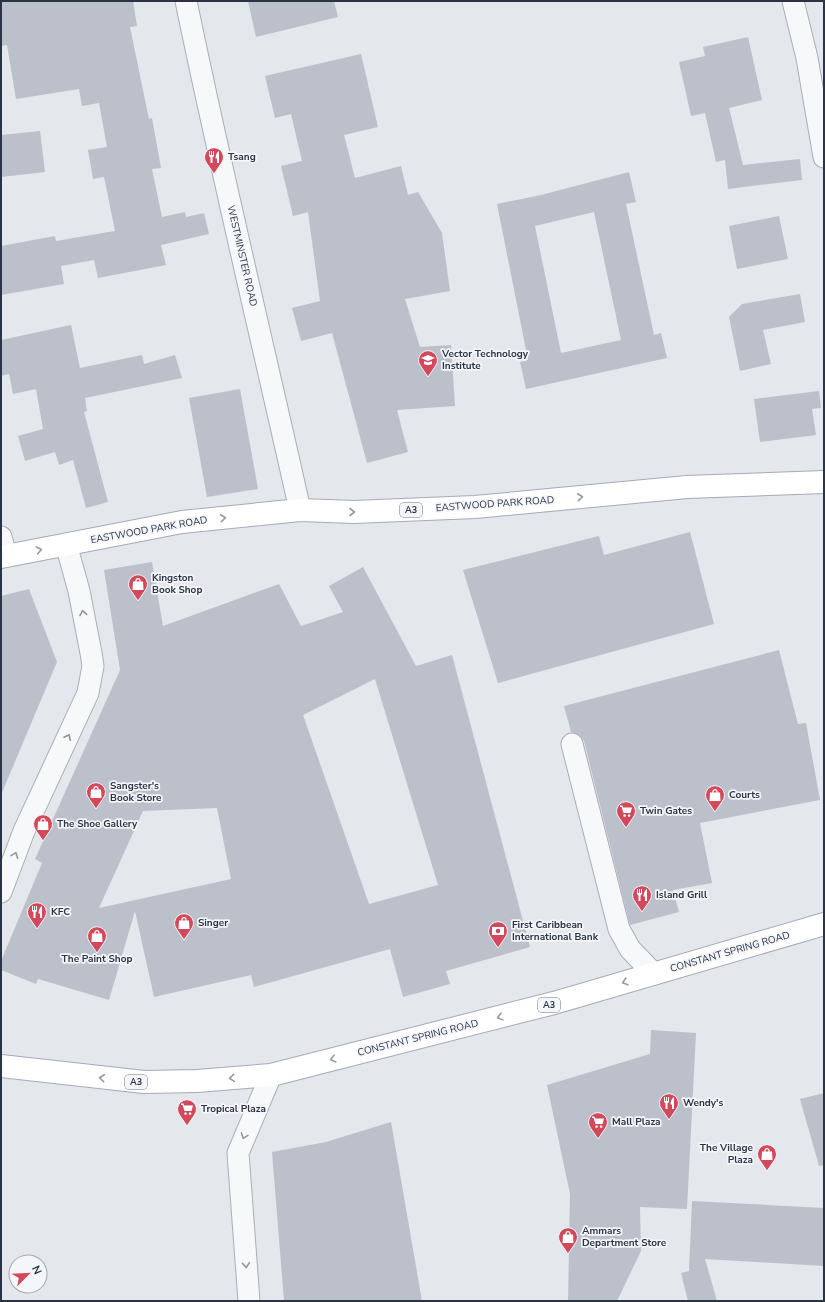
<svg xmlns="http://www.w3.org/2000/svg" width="825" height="1302" viewBox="0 0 825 1302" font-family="'Nunito Sans',sans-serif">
<rect width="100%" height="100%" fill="#e4e7ec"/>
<path fill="#bbc0ca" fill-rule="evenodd" d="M1,1H133L137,26L130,27L149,119L152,118L161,168L152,169L162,217L185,212L186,217L204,213L209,234L161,245L166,265L98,278L94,260L61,266L64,284L1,295V246L55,236L56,241L115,231L104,177L93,179L88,150L107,147L99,103L82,106L79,89L16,99L7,45L1,46Z
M248,1H334L338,17L256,37Z
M748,37L762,100L729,108L743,165L800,159L802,180L728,189L725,160L716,162L705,113L691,116L679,62L705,56L703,47Z
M361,54L378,127L344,135L355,178L401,166L408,195L418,192L442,233L450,291L405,299L420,347L451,345L455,406L397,410L408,452L367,463L332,333L301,341L292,308L320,301L308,212L293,216L281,166L302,161L291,114L275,118L265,76Z
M40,131L45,172L1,177V135Z
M629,172L636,202L626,204L654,335L661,333L667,358L526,389L520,362L528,360L497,204L541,195ZM594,212L621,340L561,353L535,226Z
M779,216L788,259L737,269L729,226Z
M800,294L805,322L763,330L771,364L740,371L729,317L742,304Z
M71,325L80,368L142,355L144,364L175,355L182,378L85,398L87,411L84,412L108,502L86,508L73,460L59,465L55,452L25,461L18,436L43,429L36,389L13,394L9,374L1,376V340Z
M240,389L258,489L207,497L189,398Z
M819,391L821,408L812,409L816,435L760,442L754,399Z
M690,532L714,624L498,683L463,570L599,536L604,555Z
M152,562L163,626L279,584L301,626L343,612L329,586L363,567L416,666L452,655L530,947L446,971L450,984L403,997L390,949L254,987L251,975L154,997L135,911L109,1000L38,979L36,984L1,970V961L42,863L35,859L120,670L104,570ZM375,679L438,885L369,904L303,715ZM217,808L231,879L99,908L143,811Z
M29,589L57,662L1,795V596Z
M779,650L798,724L806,723L820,800L700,823L712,883L673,890L679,912L630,925L584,741L580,735L571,732L564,706Z
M651,1030L696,1033L687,1209L640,1207L641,1251L617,1301H568L570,1194L547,1085L650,1054Z
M824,1093V1165L819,1166L800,1099Z
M391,1122L422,1301H284L272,1152L326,1142Z
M692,1201L824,1208V1266L705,1259L717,1301H688L681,1273L689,1271Z"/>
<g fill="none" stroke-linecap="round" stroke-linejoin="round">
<defs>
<path id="minor" d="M186,1C221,171 262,340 300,510
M793,1L807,58L824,157
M1,537L6,556
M572,744L619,929L630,949L654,974
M1,892L24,831L88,693L93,666L91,653L79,591L66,544
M249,1301L238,1153L271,1075"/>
<path id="major" d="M1,557L182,522L300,510L354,512L475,507L687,487L824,482
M1,1066L144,1082L197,1081L271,1075L554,1003L824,924"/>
</defs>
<use href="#minor" stroke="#a9aeb7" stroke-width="23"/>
<use href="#major" stroke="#a3abb8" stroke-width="24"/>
<use href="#minor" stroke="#f7f8fa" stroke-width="21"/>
<use href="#major" stroke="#fff" stroke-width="22"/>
</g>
<defs><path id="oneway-chevron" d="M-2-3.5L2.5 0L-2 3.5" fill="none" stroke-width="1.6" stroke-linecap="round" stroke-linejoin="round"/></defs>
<g stroke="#959aa2">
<use href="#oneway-chevron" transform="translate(580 497) rotate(-6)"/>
<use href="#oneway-chevron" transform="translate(352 512)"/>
<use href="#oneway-chevron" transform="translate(223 518) rotate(-6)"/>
<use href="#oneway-chevron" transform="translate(39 550) rotate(-11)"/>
<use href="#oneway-chevron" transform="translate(625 982) rotate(164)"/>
<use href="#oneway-chevron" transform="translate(500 1017) rotate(165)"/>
<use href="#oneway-chevron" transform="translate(333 1059) rotate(166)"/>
<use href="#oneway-chevron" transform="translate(102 1078) rotate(-174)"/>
<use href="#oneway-chevron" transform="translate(232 1078) rotate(175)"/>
</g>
<g stroke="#9196a0">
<use href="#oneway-chevron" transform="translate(83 613) rotate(-101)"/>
<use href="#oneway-chevron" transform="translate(68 737) rotate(-65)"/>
<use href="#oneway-chevron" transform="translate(15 855) rotate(-69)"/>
<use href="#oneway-chevron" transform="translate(244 1136) rotate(110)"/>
<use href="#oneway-chevron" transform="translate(246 1265) rotate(86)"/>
</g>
<defs>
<symbol id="restaurant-pin" viewBox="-11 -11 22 30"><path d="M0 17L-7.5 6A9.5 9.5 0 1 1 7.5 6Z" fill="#d1495b" stroke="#f4f6f9"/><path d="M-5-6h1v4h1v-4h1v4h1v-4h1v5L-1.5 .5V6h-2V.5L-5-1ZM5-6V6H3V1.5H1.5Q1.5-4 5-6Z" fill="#fff"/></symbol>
<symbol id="school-pin" viewBox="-11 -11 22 30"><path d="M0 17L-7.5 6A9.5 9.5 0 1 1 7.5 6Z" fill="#d1495b" stroke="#f4f6f9"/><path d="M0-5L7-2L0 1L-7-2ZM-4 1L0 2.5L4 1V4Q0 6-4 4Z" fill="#fff"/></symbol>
<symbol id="shop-pin" viewBox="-11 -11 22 30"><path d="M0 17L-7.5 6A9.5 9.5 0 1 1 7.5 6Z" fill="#d1495b" stroke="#f4f6f9"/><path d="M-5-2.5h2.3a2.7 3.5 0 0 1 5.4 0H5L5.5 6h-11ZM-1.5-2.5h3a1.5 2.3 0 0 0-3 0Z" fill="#fff"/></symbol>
<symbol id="supermarket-pin" viewBox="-11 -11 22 30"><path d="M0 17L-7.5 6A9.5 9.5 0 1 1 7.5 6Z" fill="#d1495b" stroke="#f4f6f9"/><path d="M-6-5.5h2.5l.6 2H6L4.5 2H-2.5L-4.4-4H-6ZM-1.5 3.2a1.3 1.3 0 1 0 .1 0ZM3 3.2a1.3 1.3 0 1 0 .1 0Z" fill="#fff"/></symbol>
<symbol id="bank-pin" viewBox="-11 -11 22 30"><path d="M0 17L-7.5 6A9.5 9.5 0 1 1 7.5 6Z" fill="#d1495b" stroke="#f4f6f9"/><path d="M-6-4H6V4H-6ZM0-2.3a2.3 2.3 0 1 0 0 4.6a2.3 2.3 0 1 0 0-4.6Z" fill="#fff"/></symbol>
</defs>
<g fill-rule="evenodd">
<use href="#restaurant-pin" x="203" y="146" width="22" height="30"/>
<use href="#school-pin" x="417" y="349" width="22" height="30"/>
<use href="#shop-pin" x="127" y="573" width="22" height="30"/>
<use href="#shop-pin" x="85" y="781" width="22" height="30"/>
<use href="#shop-pin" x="704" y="784" width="22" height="30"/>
<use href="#supermarket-pin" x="615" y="800" width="22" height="30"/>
<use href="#shop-pin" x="32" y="813" width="22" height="30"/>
<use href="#restaurant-pin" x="631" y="884" width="22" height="30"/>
<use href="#restaurant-pin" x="26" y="901" width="22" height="30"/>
<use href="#shop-pin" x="173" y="912" width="22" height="30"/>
<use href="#bank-pin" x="487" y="920" width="22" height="30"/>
<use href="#shop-pin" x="86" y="925" width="22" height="30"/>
<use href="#restaurant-pin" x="658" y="1092" width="22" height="30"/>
<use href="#supermarket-pin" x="176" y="1098" width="22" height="30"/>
<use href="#supermarket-pin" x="587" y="1111" width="22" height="30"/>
<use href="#shop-pin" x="756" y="1143" width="22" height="30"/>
<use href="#shop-pin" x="557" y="1226" width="22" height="30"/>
</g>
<g text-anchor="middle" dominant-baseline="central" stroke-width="3.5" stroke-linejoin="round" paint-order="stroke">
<g fill="#f4f6f9" stroke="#676e7b" stroke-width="1">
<rect x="400" y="503" width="22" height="14" rx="3"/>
<rect x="538" y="998" width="22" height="14" rx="3"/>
<rect x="125" y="1075" width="22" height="14" rx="3"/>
</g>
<g font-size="9" font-weight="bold" fill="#2b3445">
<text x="411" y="510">A3</text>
<text x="549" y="1005">A3</text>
<text x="136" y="1082">A3</text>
</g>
<g font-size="10" font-weight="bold" fill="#2b3445" stroke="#f4f6f9" text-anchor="start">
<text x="228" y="157">Tsang</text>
<text x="442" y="354">Vector Technology<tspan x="442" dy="12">Institute</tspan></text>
<text x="152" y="578">Kingston<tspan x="152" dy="12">Book Shop</tspan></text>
<text x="110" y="786">Sangster's<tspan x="110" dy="12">Book Store</tspan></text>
<text x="729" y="795">Courts</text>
<text x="640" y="811">Twin Gates</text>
<text x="57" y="824">The Shoe Gallery</text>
<text x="656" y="895">Island Grill</text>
<text x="51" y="912">KFC</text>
<text x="198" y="923">Singer</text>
<text x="512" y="925">First Caribbean<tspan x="512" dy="12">International Bank</tspan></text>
<text x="97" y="959" text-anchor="middle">The Paint Shop</text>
<text x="683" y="1103">Wendy's</text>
<text x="201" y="1109">Tropical Plaza</text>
<text x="612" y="1122">Mall Plaza</text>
<text x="753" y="1148" text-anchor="end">The Village<tspan x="753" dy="12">Plaza</tspan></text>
<text x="582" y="1231">Ammars<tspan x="582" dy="12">Department Store</tspan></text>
</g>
<g font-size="10" fill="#2b3445" stroke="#f4f6f9">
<text transform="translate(242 256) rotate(77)">WESTMINSTER ROAD</text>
<text transform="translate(495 504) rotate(-4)">EASTWOOD PARK ROAD</text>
<text transform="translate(149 530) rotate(-10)">EASTWOOD PARK ROAD</text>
<text transform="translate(730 952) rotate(-16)">CONSTANT SPRING ROAD</text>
<text transform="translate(418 1038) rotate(-14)">CONSTANT SPRING ROAD</text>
</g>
</g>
<rect width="825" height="1302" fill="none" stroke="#2b3445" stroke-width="4"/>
<g transform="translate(28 1274) rotate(66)"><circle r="19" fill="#f4f6f9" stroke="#a4a8b1"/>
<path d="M0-3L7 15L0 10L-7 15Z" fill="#d1495b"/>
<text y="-6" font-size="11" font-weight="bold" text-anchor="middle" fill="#2b3445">N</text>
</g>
</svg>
